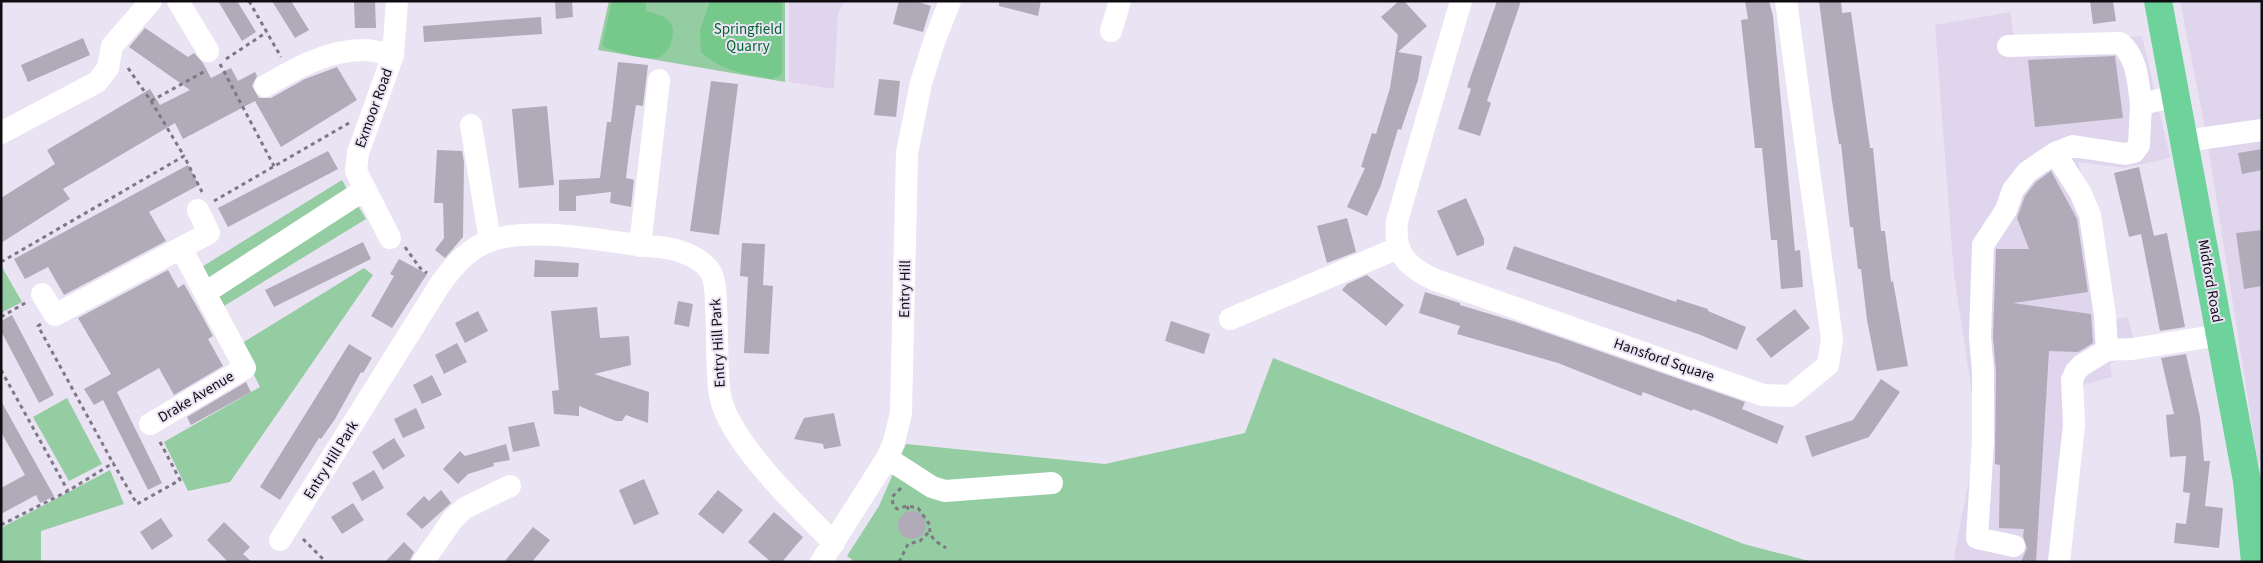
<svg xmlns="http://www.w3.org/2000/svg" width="2263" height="563" viewBox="0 0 2263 563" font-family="'Source Sans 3',sans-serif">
<rect width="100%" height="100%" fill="#eae3f4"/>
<path fill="#dfd6ed" d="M789,1H844L838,13L834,89L789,82Z
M2180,1H2262V463H2258L2206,133Z
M2010,12L2016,49L2142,36L2170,158L2124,168L2078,162L2094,216L2112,320L2128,317L2138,357L2110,363L2112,377L2079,386L2049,562H1957L1954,556L1978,433L1954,275L1935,25Z"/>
<path fill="#95cda2" d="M609,1H785V82L598,50Z
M342,180L350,194L209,282L200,268Z
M357,204L366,219L224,306L216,292Z
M2,267L22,302L1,313V268Z
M364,268L373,275L230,482L188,491L164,442L260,387L239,345Z
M1273,358L1744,544L1813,562H855L847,556L879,506L906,444L1105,464L1245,433Z
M67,398L102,464L69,481L33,417Z
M110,470L124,504L41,531V562H1V528Z"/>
<path fill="#76c98b" d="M612,1H646V11C652,13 663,15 668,20C679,29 670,57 656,58C641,59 615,52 602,46Z
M710,1H782V74L772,79C745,74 721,71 701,52L700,30Z"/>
<path fill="#b0aab9" d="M218,1H237L256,32L242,41Z
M272,1H291L309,30L295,38Z
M354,1H375L376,28H355Z
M555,1H572L573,17L556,19Z
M899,1H915L931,6L923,32L893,24Z
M999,1H1041L1038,16L999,6Z
M1399,1H1404L1427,26L1398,52L1422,56L1418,80L1401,130L1398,129L1381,185L1367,216L1347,207L1365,168L1361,167L1372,133L1376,134L1390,88L1398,35L1381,17Z
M1497,1H1521L1487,101L1491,103L1480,136L1458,129L1471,89L1467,87Z
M1745,1H1769L1773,16L1795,251L1800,250L1803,287L1781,289L1777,240H1771L1762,148H1755L1741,20L1748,19Z
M1819,1H1841L1842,13L1851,12L1870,148H1873L1881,231H1885L1891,282L1893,281L1908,366L1877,371L1867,320L1861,269H1858L1853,227H1850L1841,144H1839L1832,101Z
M2090,1H2113L2116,21L2093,24Z
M541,17L542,34L424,42L423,26Z
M145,28L188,57L194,53L203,63L211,78L231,68L238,81L255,72L257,76L252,86L259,98H271L305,79L337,67L357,100L281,147L255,101L183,139L175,123L63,189L70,199L1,243V198L55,164L47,150L150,89L160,105L190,90L129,47Z
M83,38L90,55L28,82L21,65Z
M2115,56L2123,118L2035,127L2028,60Z
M618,62L648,65L643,106L636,105L630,145L626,178L634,180L631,207L610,203L611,192L576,196V211H559V180L600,178L607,122H611Z
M879,79L900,81L896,117L874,115Z
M711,81L738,84L719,235L690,231Z
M547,106L554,185L519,188L512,109Z
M2262,149V170L2242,174L2238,153Z
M437,150L462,151L464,162L463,237L445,258L435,250L444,238L443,203H434Z
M328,151L338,169L228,227L218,208Z
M188,165L199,185L149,212L166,241L64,295L48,267L25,279L14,259Z
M2139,167L2154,236L2167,233L2185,327L2160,331L2141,234L2129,237L2114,173Z
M2051,171L2077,219L2088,292L2013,303L2091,314L2093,343L2078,352L2049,351L2036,562H2021L2027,548L2023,536L2024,529L1999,528L2000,465L1995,464L1996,372L1993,337L1996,249H2029L2017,218L2025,196L2036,182Z
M1466,198L1484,239V245L1457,256L1437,211Z
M1347,218L1356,252L1327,263L1317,226Z
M2262,230V286L2244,289L2236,233Z
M363,242L371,259L274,307L265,290Z
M742,243L765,244L763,285L773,286L769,354L744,353L748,277L740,276Z
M1514,246L1676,302L1677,299L1708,309V311L1746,327L1737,350L1698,334L1506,269Z
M399,259L427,274L392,328L371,316L394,276L390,274Z
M535,260L579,263L578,277H534Z
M168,270L178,288L184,284L201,314L213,336L208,339L223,366L174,395L159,368L117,392L162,483L148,490L103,400L94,405L84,389L111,374L78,318Z
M1367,275L1404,305L1386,326L1342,290L1347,284Z
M1425,292L1460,303V305L1513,321L1745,402L1742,409L1784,426L1777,444L1718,419L1693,409L1692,411L1643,392L1641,396L1558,363L1457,334L1460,326L1419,313Z
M678,301L693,304L689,327L674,324Z
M597,307L600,338L629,336L631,365L594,374L649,392L648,423L626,415L622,421H616L579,406V416L554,414L552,391L559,390L551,311Z
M1795,309L1810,328L1771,358L1756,339Z
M478,311L488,331L465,343L455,323Z
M12,315L54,395L39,403L1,331V321Z
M1171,321L1210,334L1204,354L1165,341Z
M457,343L467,362L444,374L435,355Z
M349,344L372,358L363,373L361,372L335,419L321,439L319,438L280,500L260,487Z
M2186,354L2200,417L2204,461H2210L2205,506L2223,508L2219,548L2174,543L2176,523L2186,524L2190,493L2183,492L2186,456L2170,457L2166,415L2174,414L2161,358Z
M432,375L442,395L422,404L413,385Z
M1881,379L1900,392L1869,437L1812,457L1805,436L1853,420Z
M246,382L251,392L191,425L187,417Z
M1,401L54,496L40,503L36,495L1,514V488L25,475L1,432Z
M416,408L425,428L403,438L394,419Z
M834,413L841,446L824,449L823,444L794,439L804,418Z
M534,422L540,446L513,452L508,427Z
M394,438L405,456L383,470L372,452Z
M506,444L510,460L493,463L494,466L468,474L458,484L443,469L460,451L465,456Z
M374,470L384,488L362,501L352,483Z
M644,479L659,514L634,525L619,490Z
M441,490L451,503L422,529L406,514L424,496L429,501Z
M718,490L743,510L723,534L698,514Z
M353,503L364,520L342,534L331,517Z
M898 525a14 14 0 1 1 28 0a14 14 0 1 1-28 0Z
M774,512L803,537L782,562H771L748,542Z
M161,518L173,536L152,550L140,532Z
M224,522L250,547L243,554L252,562H228L207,540Z
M533,527L550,540L532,562H504Z
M404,542L414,552L411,558L408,562H385Z"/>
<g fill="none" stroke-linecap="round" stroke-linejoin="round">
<path stroke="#7d7883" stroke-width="3" stroke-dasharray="4 4" stroke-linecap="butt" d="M249,1L281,57
M226,59L267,32
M220,64L274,166
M128,68L151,101L184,156
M151,101L207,70
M214,201L349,123
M405,247L420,268L427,273
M1,262L184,156L202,192
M1,317L27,302
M41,324L38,326L113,463
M1,370L68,491
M901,488L892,497L893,505L897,509L907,506L918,508L930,525C928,538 937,542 946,548
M907,506L909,512
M1,525L68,491L113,463L137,504L180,480L159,440
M303,539L326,562
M899,562L908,544L920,541L929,532"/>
<path stroke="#fff" stroke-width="22" d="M178,1L208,51
M1461,1L1397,221C1394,253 1405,265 1433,279L1763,395L1790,396L1828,365L1832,339L1786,1
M1111,31L1120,1
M2008,46L2120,43C2138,58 2138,83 2141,104
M265,86C294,69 328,50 363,50C373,50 384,53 393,55
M471,125L490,241
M1,133L97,82L108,68L112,46L151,1
M2185,141L2262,130
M390,238L356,171L358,153L393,55L397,1
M640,246L659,80
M181,248L209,233L198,210
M42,294L55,315L181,248L205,293
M1230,319L1398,248
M2107,350L2132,349L2220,335
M150,424L245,368L205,293L364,190
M887,458L932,487L945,491L1052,483
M280,540L441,283C455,264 470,247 492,240C532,227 597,240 638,245C650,247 664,246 676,250C689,254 706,261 712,275C716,284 716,298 716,308C718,337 716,367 720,395C728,441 801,510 834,543
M2014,546L1977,538L1983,442V372L1980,337L1983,245L2006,210L2013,190L2027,172L2055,153
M423,562L453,519L465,508L510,486
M821,562L887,458L894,442L901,413L907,153L921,83L934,42L950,1
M2059,562L2074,425L2072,380L2076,371L2082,365L2107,350L2105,316L2090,215L2080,192L2055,153L2073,146L2125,154L2134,152L2139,145L2141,104L2177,96"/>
<path stroke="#6ed29b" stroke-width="28" d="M2158,1L2247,481L2255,562"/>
</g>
<g text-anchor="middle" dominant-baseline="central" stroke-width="4" stroke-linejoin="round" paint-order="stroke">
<g font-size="15" fill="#00662f" stroke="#eae3f4">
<text x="748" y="29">Springfield<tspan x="748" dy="17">Quarry</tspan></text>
</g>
<g font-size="15" fill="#0f0c12" stroke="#eae3f4">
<text transform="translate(374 108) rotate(-70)">Exmoor Road</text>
<text transform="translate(2210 281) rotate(80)">Midford Road</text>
<text transform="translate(905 289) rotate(-89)">Entry Hill</text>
<text transform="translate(718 343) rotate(-93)">Entry Hill Park</text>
<text transform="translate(1664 360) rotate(19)">Hansford Square</text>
<text transform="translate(196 397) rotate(-31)">Drake Avenue</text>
<text transform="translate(331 460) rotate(-58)">Entry Hill Park</text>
</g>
</g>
<rect width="2263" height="563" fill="none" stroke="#0f0c12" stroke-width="5"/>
</svg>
